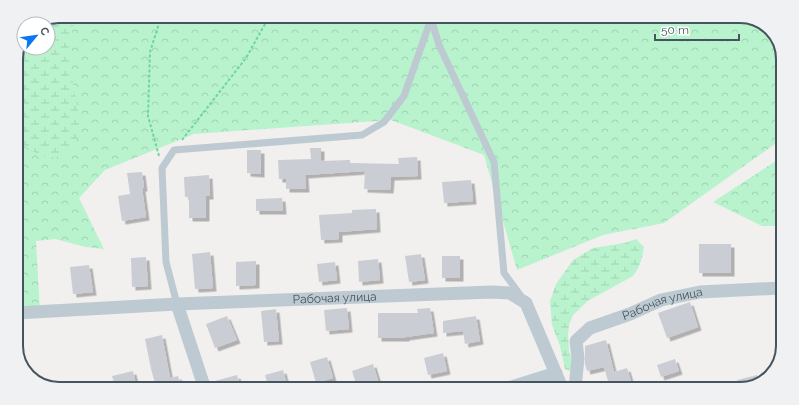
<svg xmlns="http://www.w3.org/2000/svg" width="799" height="405" viewBox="0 0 799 405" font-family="Raleway,sans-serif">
<defs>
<pattern id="forest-crowns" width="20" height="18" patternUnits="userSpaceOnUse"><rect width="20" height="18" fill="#b9f3cd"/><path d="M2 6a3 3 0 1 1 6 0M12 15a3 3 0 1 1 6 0" fill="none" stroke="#a0d2b2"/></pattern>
<pattern id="wetland-marsh" width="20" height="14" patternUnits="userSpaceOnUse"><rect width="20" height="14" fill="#b9f3cd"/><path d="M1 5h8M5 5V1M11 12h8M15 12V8" fill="none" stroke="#a0d2b2"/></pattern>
<filter id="shadow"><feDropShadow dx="3.5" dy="3.5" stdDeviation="0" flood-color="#0004"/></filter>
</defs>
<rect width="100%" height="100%" fill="#f2efef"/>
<path fill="url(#forest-crowns)" d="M59,16L759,20L776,35L783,56L782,139L664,223L603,235L517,270L484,155L391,120L194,134L105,170L79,198L104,249L86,247L55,239L36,241L40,312L22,315L16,287V56L24,39V48H48V24H39Z
M782,157L781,226H762L713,202Z"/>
<path fill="url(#wetland-marsh)" d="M59,16H74L69,60L81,128L74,148C68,151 60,157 54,157C40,157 21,148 16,134V56L24,39V48H48V24H39Z
M636,239L644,247C642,258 640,268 633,276L588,301L573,315L569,325L568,335L569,351L573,361L570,371L565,369L560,346L552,325L550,301L556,284L573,260L593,248L625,243Z"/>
<path fill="#caced4" filter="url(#shadow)" d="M310,148H321V161L350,160V163L399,164L398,158L417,157L418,176L391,177L390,190L364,189L365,171L305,175L306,189H286V179H279L278,160L311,159Z
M247,150H261V174L247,173Z
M142,172L144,188H142L146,217L122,221L118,196L130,194L127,173Z
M209,175L210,196H206V218H189V197H185L184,177Z
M471,180L473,201L444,203L442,182Z
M282,198L283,211H256V199Z
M376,209L377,229L339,232V239L321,240L319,215L352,213V210Z
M699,244H731V273H699Z
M210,252L213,288L195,289L192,254Z
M421,254L425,280L409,282L405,256Z
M442,256H460V278H442Z
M146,257L148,286L132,287L131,258Z
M378,259L380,280L359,282L358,261Z
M256,261V285L236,286V262Z
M335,262L337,280L319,282L317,264Z
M89,265L93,292L73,294L70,267Z
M690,302L698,327L667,338L658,313Z
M347,308L349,329L326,331L324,310Z
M430,308L434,333L406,337V338H378V313H418L417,309Z
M276,309L279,341L264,342L261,311Z
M227,316L237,340L215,348L206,324Z
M476,316L480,341L465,344L463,331L443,333V321Z
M162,335L170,378L178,376L181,386L154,385L155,383L151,369L145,339Z
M606,340L614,372L627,368L633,388H610L604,367L587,371L585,364V346Z
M443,353L447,371L428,375L424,358Z
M327,357L333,378L316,383L310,362Z
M675,359L679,371L661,377L657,365Z
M373,364L380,387H357L352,371Z
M283,370L287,386H268L265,375Z
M133,371L136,385H115L112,376Z
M237,375L240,386H212L211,382Z
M757,375L759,383L740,389L737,380Z"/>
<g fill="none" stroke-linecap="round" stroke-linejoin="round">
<path stroke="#6ed59e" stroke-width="2" stroke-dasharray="3 2" stroke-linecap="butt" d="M182,140L246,58L269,17
M159,156L148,116L150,52L161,17"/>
<path stroke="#becad2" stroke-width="7" d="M431,18L439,45L494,162L504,273L521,296
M177,304L166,262L162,168L174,150L362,135L384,122L404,96L431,19"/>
<g stroke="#becad2" stroke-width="13">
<path d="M177,304L204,386"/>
<path id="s1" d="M16,313L177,304L492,292L510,293L526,303L562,388"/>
<path d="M508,388L556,373"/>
<path id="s2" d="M575,388L578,358L576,341L590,328L630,314L661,300L700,292L780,288"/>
</g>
</g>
<g text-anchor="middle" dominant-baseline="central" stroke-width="3" stroke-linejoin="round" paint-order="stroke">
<g font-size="12" fill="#45545e" stroke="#fff">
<text stroke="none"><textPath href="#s1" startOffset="319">Рабочая улица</textPath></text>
<text stroke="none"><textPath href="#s2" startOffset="143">Рабочая улица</textPath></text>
</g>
</g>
<path d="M0 0H799V405H0ZM59 23H740A36 36 0 0 1 776 59V346A36 36 0 0 1 740 382H59A36 36 0 0 1 23 346V59A36 36 0 0 1 59 23Z" fill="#f0f1f2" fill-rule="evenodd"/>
<path fill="none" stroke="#45545e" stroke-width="2" d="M59 23H740A36 36 0 0 1 776 59V346A36 36 0 0 1 740 382H59A36 36 0 0 1 23 346V59A36 36 0 0 1 59 23Z"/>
<g transform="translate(36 36) rotate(61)"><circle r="19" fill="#ffffff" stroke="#b5bbbf"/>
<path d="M0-3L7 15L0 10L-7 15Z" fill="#0878f3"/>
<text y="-6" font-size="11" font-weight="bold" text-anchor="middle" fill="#45545e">С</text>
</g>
<path d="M655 34v6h84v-6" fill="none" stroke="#45545e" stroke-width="2"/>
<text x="661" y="34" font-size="12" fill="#45545e" stroke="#ffffff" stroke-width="3" paint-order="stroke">50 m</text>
</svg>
